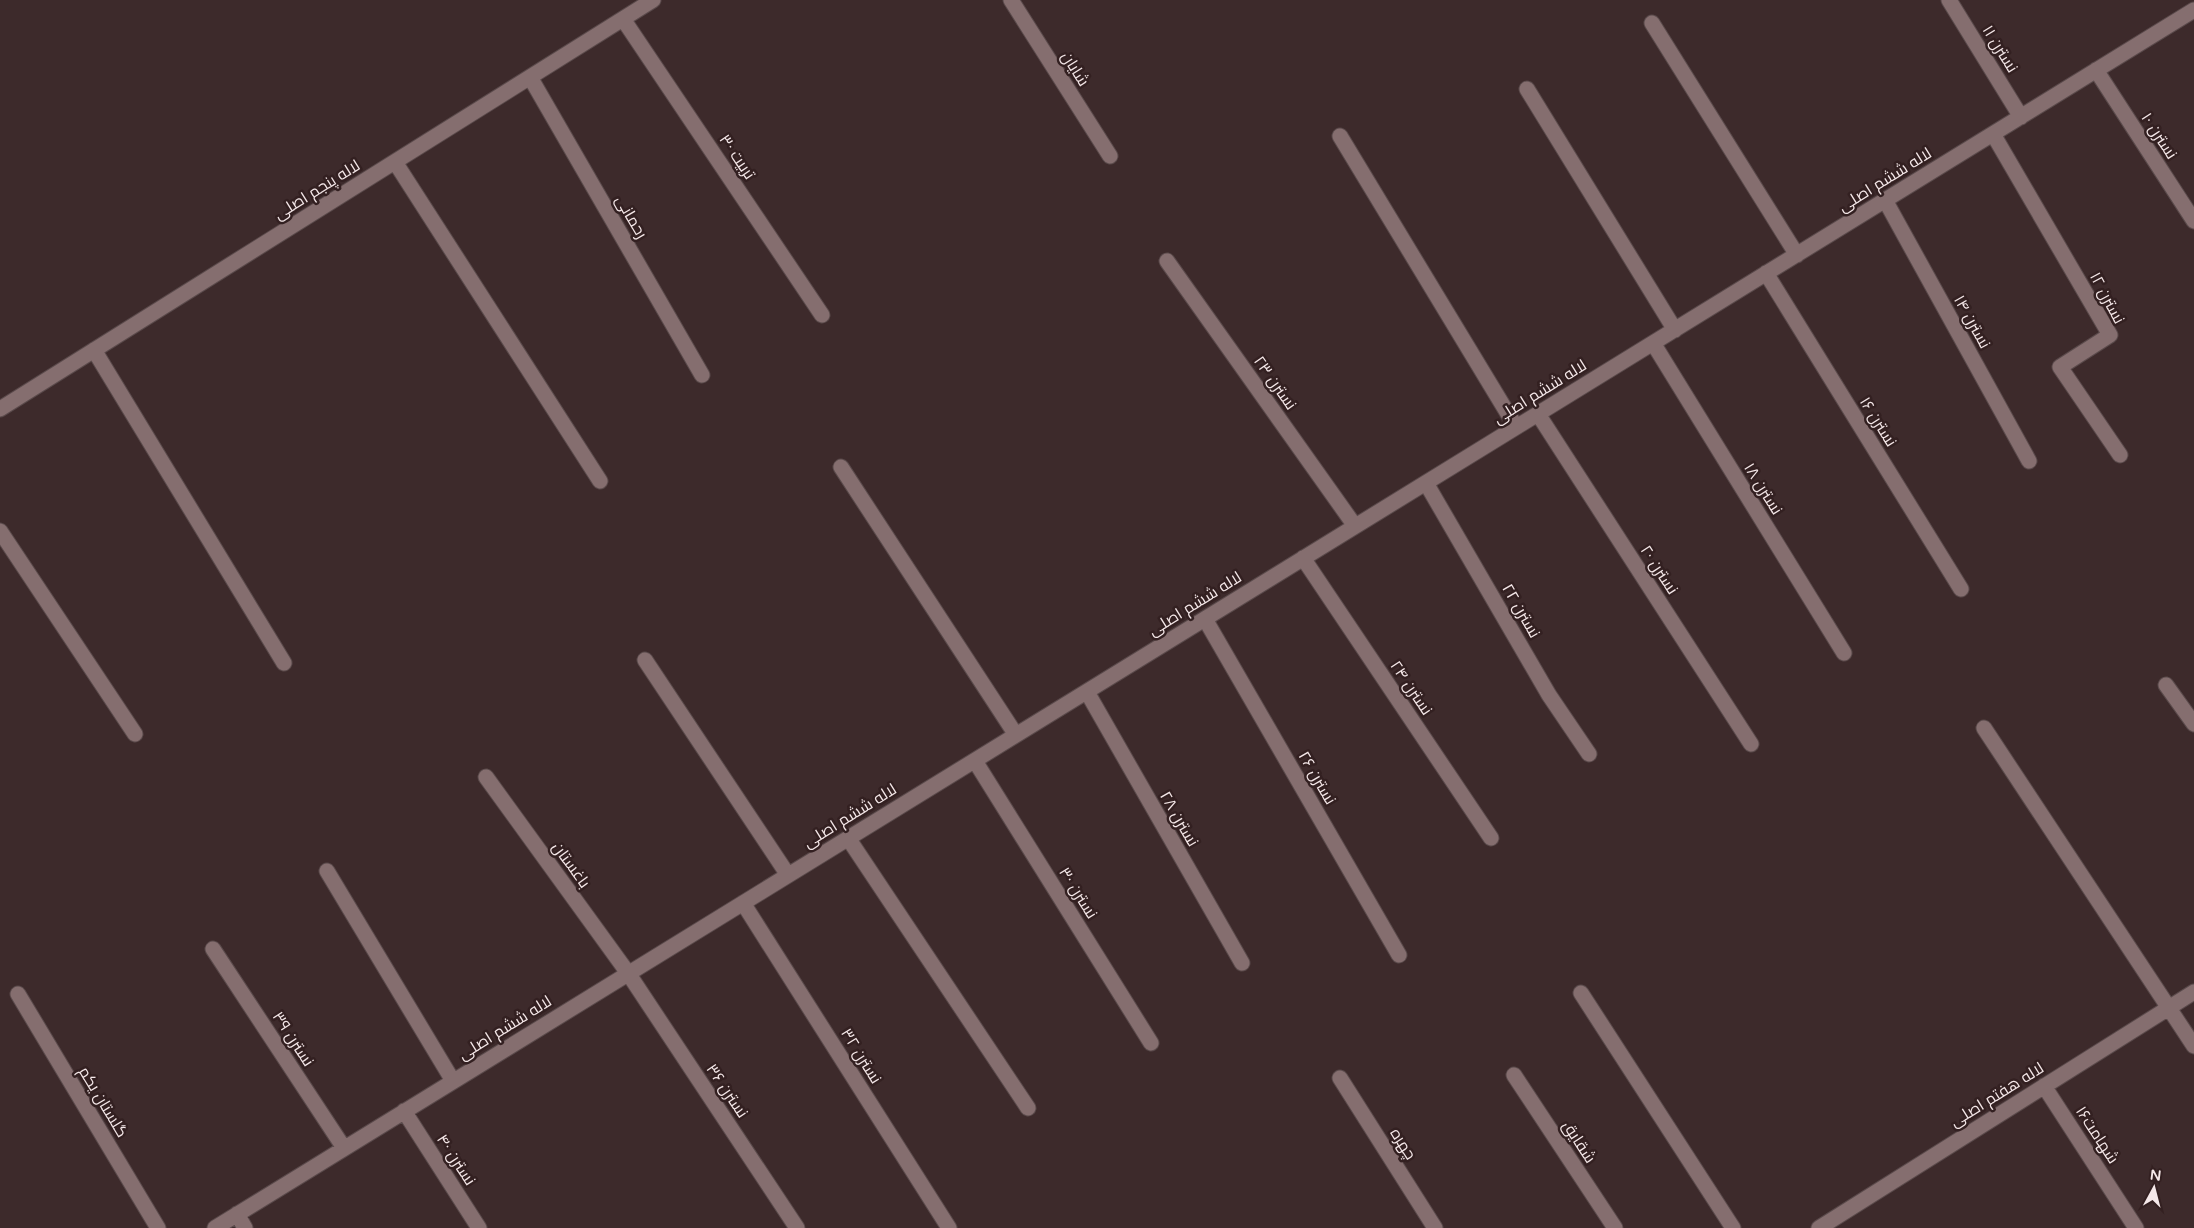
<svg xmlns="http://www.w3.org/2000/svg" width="2194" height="1228" viewBox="0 0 2194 1228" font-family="'Varela Round',Cairo,sans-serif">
<rect width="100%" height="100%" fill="#3d2a2b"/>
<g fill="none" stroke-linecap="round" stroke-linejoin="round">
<defs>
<path id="street" d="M1011,0L1110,156
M1949,0L2021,117
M623,19L822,315
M1652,23L1797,255
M2096,70L2194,221
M530,77L702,375
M1527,89L1675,330
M1993,134L2110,335L2060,367L2120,455
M1340,136L1516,427
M395,162L600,481
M1885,200L2029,461
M1167,261L1355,526
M1766,273L1961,589
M1653,343L1844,653
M94,350L284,663
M0,409L653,0
M1538,414L1751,744
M841,467L1016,735
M1426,483L1549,695L1589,754
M0,531L135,734
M1303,558L1491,838
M1205,619L1399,955
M645,660L788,875
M2166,685L2194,724
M1087,692L1242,963
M1984,728L2194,1046
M975,761L1151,1043
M486,777L628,973L797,1228
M848,838L1028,1108
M327,871L453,1081
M743,903L949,1228
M213,949L344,1148
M1581,993L1733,1228
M18,994L158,1228
M1514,1075L1615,1228
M1340,1078L1435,1228
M2044,1086L2136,1228
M404,1111L479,1228
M237,1214L245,1228
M215,1228L2194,10
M1819,1228L2194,992"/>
</defs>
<use href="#street" stroke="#5a4a4b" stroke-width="17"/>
<use href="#street" stroke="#856e6f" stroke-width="15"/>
</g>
<g text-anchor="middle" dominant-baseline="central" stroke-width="5" stroke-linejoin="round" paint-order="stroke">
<g font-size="16" fill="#f5e8e9" stroke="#332021">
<text transform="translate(2000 49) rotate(58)">نسترن ۱۱</text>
<text transform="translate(1075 69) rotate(58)">شایان</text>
<text transform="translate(2159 136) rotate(57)">نسترن ۱۰</text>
<text transform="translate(737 157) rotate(56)">تربیت ۳۰</text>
<text transform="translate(1885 180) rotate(-32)">لاله ششم اصلی</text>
<text transform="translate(317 190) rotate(-32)">لاله پنجم اصلی</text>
<text transform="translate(631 217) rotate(60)">رحمانی</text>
<text transform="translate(2107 298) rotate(62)">نسترن ۱۲</text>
<text transform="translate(1972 322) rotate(61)">نسترن ۱۴</text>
<text transform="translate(1275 383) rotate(55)">نسترن ۲۳</text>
<text transform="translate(1540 392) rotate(-32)">لاله ششم اصلی</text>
<text transform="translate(1878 422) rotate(58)">نسترن ۱۶</text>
<text transform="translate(1763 489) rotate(58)">نسترن ۱۸</text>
<text transform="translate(1659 570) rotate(57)">نسترن ۲۰</text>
<text transform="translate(1195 604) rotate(-32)">لاله ششم اصلی</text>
<text transform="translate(1521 611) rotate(60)">نسترن ۲۲</text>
<text transform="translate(1411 688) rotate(56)">نسترن ۲۴</text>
<text transform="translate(1317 778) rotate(60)">نسترن ۲۶</text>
<text transform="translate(850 816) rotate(-32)">لاله ششم اصلی</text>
<text transform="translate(1179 819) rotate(60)">نسترن ۲۸</text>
<text transform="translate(571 865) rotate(54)">باغستان</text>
<text transform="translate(1078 893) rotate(58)">نسترن ۳۰</text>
<text transform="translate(505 1028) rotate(-32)">لاله ششم اصلی</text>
<text transform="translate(293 1039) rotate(57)">نسترن ۳۹</text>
<text transform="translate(861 1056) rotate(58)">نسترن ۳۲</text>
<text transform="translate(727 1091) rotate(56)">نسترن ۳۶</text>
<text transform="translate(1997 1095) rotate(-32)">لاله هفتم اصلی</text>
<text transform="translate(103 1102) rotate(59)">گلستان یکم</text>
<text transform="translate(2097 1135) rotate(57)">شهامت۱۶</text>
<text transform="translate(1579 1142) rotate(57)">شقایق</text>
<text transform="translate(1403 1144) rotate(58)">چهره</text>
<text transform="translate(456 1160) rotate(57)">نسترن ۴۰</text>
</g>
</g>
<g transform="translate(2154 1188) rotate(7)" stroke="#332021" stroke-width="4" paint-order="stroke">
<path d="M0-4L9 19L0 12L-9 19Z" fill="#f5e8e9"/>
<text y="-8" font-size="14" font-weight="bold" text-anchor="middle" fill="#f5e8e9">N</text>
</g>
</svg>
